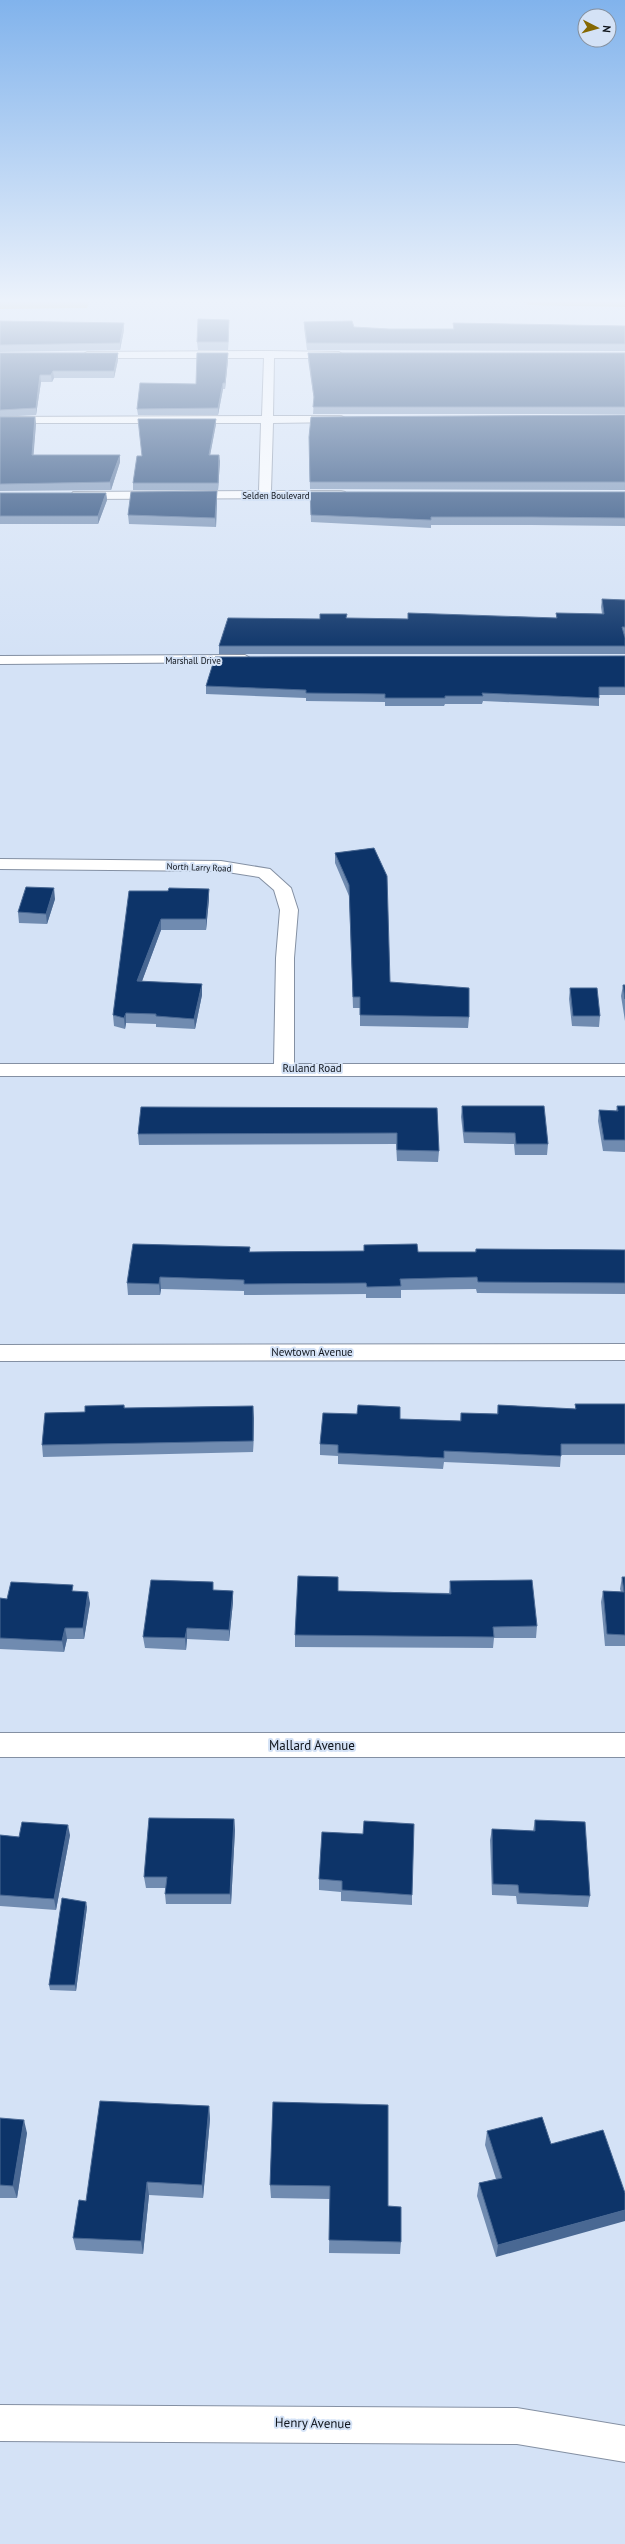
<svg xmlns="http://www.w3.org/2000/svg" width="625" height="2544" viewBox="0 0 625 2544" font-family="'PT Sans',sans-serif">
<rect width="100%" height="100%" fill="#d4e2f6"/>
<path fill="#cbae62" d="M0,298H90L87,308L0,309Z
M542,298H625V307L528,305L524,300Z"/>
<g fill="none" stroke-linecap="round" stroke-linejoin="round">
<defs>
<path id="minor" d="M269,351L339,352L344,355L339,358H274L273,416H341L347,419L341,422L273,423L271,491H341L345,492L347,495L345,498L77,499L71,495L73,492L259,491L261,423H0V417L262,416L264,358H87L82,355L87,352Z
M245,655L252,659L250,662L0,664V656Z
M0,859L221,861L270,869L291,888L298,910L294,958V1064H625V1076H0V1064H274L276,958L280,910L274,890L259,877L221,871L0,869Z
M625,1344V1360L0,1361V1345Z
M0,1733H625V1757H0Z
M0,2405L517,2408L625,2426V2462L517,2444L0,2441Z"/>
</defs>
<use href="#minor" stroke="#8490a3" stroke-width="2"/>
<use href="#minor" fill="#fff" fill-rule="evenodd"/>
</g>
<path fill="#708bb0" d="M229,320L228,350H198L197,342Z
M0,321L124,330L120,350L0,352Z
M304,322L354,327L389,329H453V323L625,326V351L307,350L304,328Z
M0,353H118V360L114,378H54L52,382H41L36,415L0,417Z
M228,353V360L225,389H223L218,415H138L137,409L196,384Z
M308,353H625V414H313L314,400L308,360Z
M625,415V490L310,489L309,437Z
M0,417H35L36,424L33,455H120V462L111,490L0,491Z
M216,424L210,455L220,461L218,490H133V483L142,456Z
M217,491V500L216,527L129,524L128,515Z
M310,492H625V526L532,525H431V528L311,522Z
M0,493H106L107,500L98,524H0Z
M602,599L625,600V635H624L625,638V654H219V646L320,619L347,618L408,619L556,618V613L602,614L601,607Z
M625,656V695H599V706L483,701L482,704H445L444,706H385V702L306,701V698L206,694V686Z
M374,848L390,982L469,1017L468,1028L360,1026V1008H353L349,896L335,863V853Z
M209,889V899L206,930H161L142,981L202,995L195,1029L156,1027V1024L126,1023L125,1029L114,1026L113,1015L168,891Z
M55,899L47,924L19,923L18,912Z
M623,985H625V1021L621,996Z
M570,988L600,1016L599,1027L572,1026L569,999Z
M462,1106L548,1144L547,1155H515L514,1144L464,1143L461,1117Z
M617,1106H625V1152L603,1151L598,1121L599,1110L616,1111Z
M437,1108L439,1151L438,1162L397,1161L396,1144L139,1145L138,1134Z
M364,1245L418,1252H475L476,1249L625,1250V1294L477,1293L476,1289L401,1290V1298H366V1294L244,1295V1291L161,1289L160,1295H128L127,1283L250,1247V1252L364,1251Z
M575,1404H625V1455H561L560,1467L444,1462L443,1469L338,1464V1456L320,1455V1444L400,1419L460,1421L461,1413L497,1414L498,1405L575,1409Z
M124,1405L125,1408L254,1418L253,1452L43,1457L42,1445L85,1412Z
M622,1577H625V1646H605L601,1602L603,1591L621,1592L620,1589Z
M450,1581L537,1626L536,1638H494L493,1648L295,1647V1635L338,1591L449,1593Z
M214,1590L233,1591V1602L229,1641L187,1639L186,1650L145,1648L143,1637Z
M74,1591L90,1603L84,1639H67L64,1652L0,1649V1598L7,1599Z
M234,1819L235,1830L231,1904H166L165,1894L166,1888H146L144,1877Z
M535,1820L590,1896L588,1907L517,1904L516,1896L492,1895L490,1840L492,1829L533,1831Z
M322,1832L412,1895V1905L341,1901V1892L319,1890V1879Z
M0,1835L19,1837L70,1835L56,1910L0,1906Z
M87,1907L76,1991L50,1990L49,1985Z
M273,2102L388,2206L401,2242L400,2254L329,2253L330,2199L271,2198L270,2185Z
M209,2106L210,2119L203,2198L149,2195L143,2254L76,2250L73,2238L86,2201Z
M0,2118L27,2133L17,2198H0Z
M487,2131L551,2144L496,2257L477,2196L479,2183L496,2179L485,2145Z"/>
<path fill="#496893" d="M229,320V327L228,350V342Z
M124,323V330L120,350V343Z
M118,353V360L114,378V371Z
M228,353V360L225,389V383Z
M53,371L54,378L52,382L51,375Z
M40,375L41,382L36,415V408Z
M223,383V389L218,415V408Z
M35,417L36,424L33,462L32,455Z
M216,419V424L209,461V455Z
M120,455V462L111,490L110,482Z
M219,455L220,461L218,490V483Z
M217,491V500L216,527L215,518Z
M106,493L107,500L98,524V516Z
M54,888L55,899L47,924L46,914Z
M209,889V899L206,930V919Z
M161,919V930L138,992L137,981Z
M202,984V995L195,1029L194,1019Z
M126,1013V1023L125,1029L124,1018Z
M160,1277L161,1289L160,1295L159,1284Z
M253,1406L254,1418L253,1452Z
M233,1591V1602L229,1641V1630Z
M88,1592L90,1603L84,1639L83,1628Z
M65,1628L67,1639L64,1652L62,1641Z
M187,1628V1639L186,1650L185,1638Z
M234,1819L235,1830L231,1904L230,1894Z
M68,1825L70,1835L56,1910L54,1899Z
M86,1902L87,1907L76,1991L75,1985Z
M209,2106L210,2119L203,2198L202,2185Z
M24,2120L27,2133L17,2198L13,2186Z
M147,2182L149,2195L143,2254L141,2241Z
M625,2210V2221L496,2257L498,2245Z"/>
<path fill="#0d3469" stroke="#496893" d="M198,319L229,320L228,342H197Z
M0,321L124,323L120,343L0,345Z
M352,321L354,327L389,329H454L453,323L625,326V344L307,343L304,322Z
M0,353H118L114,371H53L51,375H40L36,408L0,410Z
M197,353H228L225,383H223L218,408L137,409L140,383L196,384Z
M308,353H625V407H313L314,397Z
M625,415V482H310L309,437L311,417Z
M0,417H35L32,455H120L110,482L0,484Z
M138,419H216L209,455H219L218,483H133L137,456H142Z
M217,491L215,518L128,515L131,492Z
M310,492H625V518L533,517H431V520L311,515Z
M0,493H106L98,516H0Z
M602,599L625,600V627H622L625,638V646H219L228,618L320,619V614H347L346,618L408,619V613L557,618L556,613L604,614Z
M625,656V687H599V698L482,693L483,696H445V698H385V694L306,693V690L206,686L215,657Z
M374,848L387,876L390,982L469,988V1017L360,1015V997H353L349,885L335,853Z
M26,887L54,888L46,914L18,912Z
M169,888L209,889L206,919H161L137,981L202,984L194,1019L156,1016V1014L126,1013L124,1018L113,1015L129,891H168Z
M623,985H625V999Z
M570,988H597L600,1016H573Z
M462,1106H544L548,1144H516L515,1133L464,1132Z
M617,1106H625V1140H604L599,1110L618,1111Z
M141,1107L437,1108L439,1151L397,1150V1133L138,1134Z
M133,1244L250,1247L249,1252L364,1251V1245L417,1244L418,1252H476V1249L625,1250V1283L478,1282L477,1277L400,1279L401,1286L367,1287L366,1283L244,1284V1280L160,1277L159,1284L127,1283Z
M575,1404H625V1444H561V1456L444,1451V1458L338,1453V1445L320,1444L323,1413L357,1414L358,1405L400,1407V1419L461,1421V1413L498,1414V1405L576,1409Z
M124,1405V1408L253,1406V1441L42,1445L45,1413L85,1412V1406Z
M298,1576L338,1577V1591L451,1594L450,1581L532,1580L537,1626L493,1627L494,1637L295,1635Z
M622,1577H625V1635L607,1634L603,1591L624,1592Z
M151,1580L213,1582V1590L233,1591L229,1630L187,1628L185,1638L143,1637Z
M11,1582L73,1585L72,1591L88,1592L83,1628H65L62,1641L0,1638V1598L7,1599Z
M149,1818L234,1819L230,1894H165L167,1877H144Z
M535,1820L585,1822L590,1896L519,1893L518,1885L493,1884L492,1829L535,1831Z
M364,1821L414,1824L412,1895L342,1890V1881L319,1879L322,1832L363,1834Z
M22,1822L68,1825L54,1899L0,1895V1835L19,1837Z
M62,1898L86,1902L75,1985H49Z
M100,2101L209,2106L202,2185L147,2182L141,2241L73,2238L79,2200L86,2201Z
M273,2102L388,2105V2206L401,2207V2242L329,2240L330,2186L270,2185Z
M542,2117L551,2144L603,2130L625,2193V2210L498,2245L479,2183L502,2178L487,2131Z
M0,2118L24,2120L13,2186L0,2185Z"/>
<linearGradient id="sky" x2="0" y2="1"><stop stop-color="#81b3ec"/><stop offset="0.46" stop-color="#ecf2fb"/><stop offset="1" stop-color="#ecf2fb" stop-opacity="0"/></linearGradient>
<rect width="625" height="654" fill="url(#sky)"/>
<g text-anchor="middle" dominant-baseline="central" stroke-width="4" stroke-linejoin="round" paint-order="stroke">
<g font-size="9" fill="#0f141b" stroke="#d4e2f6">
<text x="276" y="495">Selden Boulevard</text>
<text x="193" y="660">Marshall Drive</text>
<text transform="translate(199 867) rotate(2)">North Larry Road</text>
</g>
<g font-size="11" fill="#0f141b" stroke="#d4e2f6">
<text x="312" y="1068">Ruland Road</text>
<text x="312" y="1352">Newtown Avenue</text>
</g>
<g font-size="13" fill="#0f141b" stroke="#d4e2f6">
<text x="312" y="1745">Mallard Avenue</text>
<text transform="translate(313 2423) rotate(1)">Henry Avenue</text>
</g>
</g>
<g transform="translate(597 28) rotate(96)"><circle r="19" fill="#d4e2f6" stroke="#85909e"/>
<path d="M0-3L7 15L0 10L-7 15Z" fill="#856802"/>
<text y="-6" font-size="11" font-weight="bold" text-anchor="middle" fill="#0f141b">N</text>
</g>
</svg>
